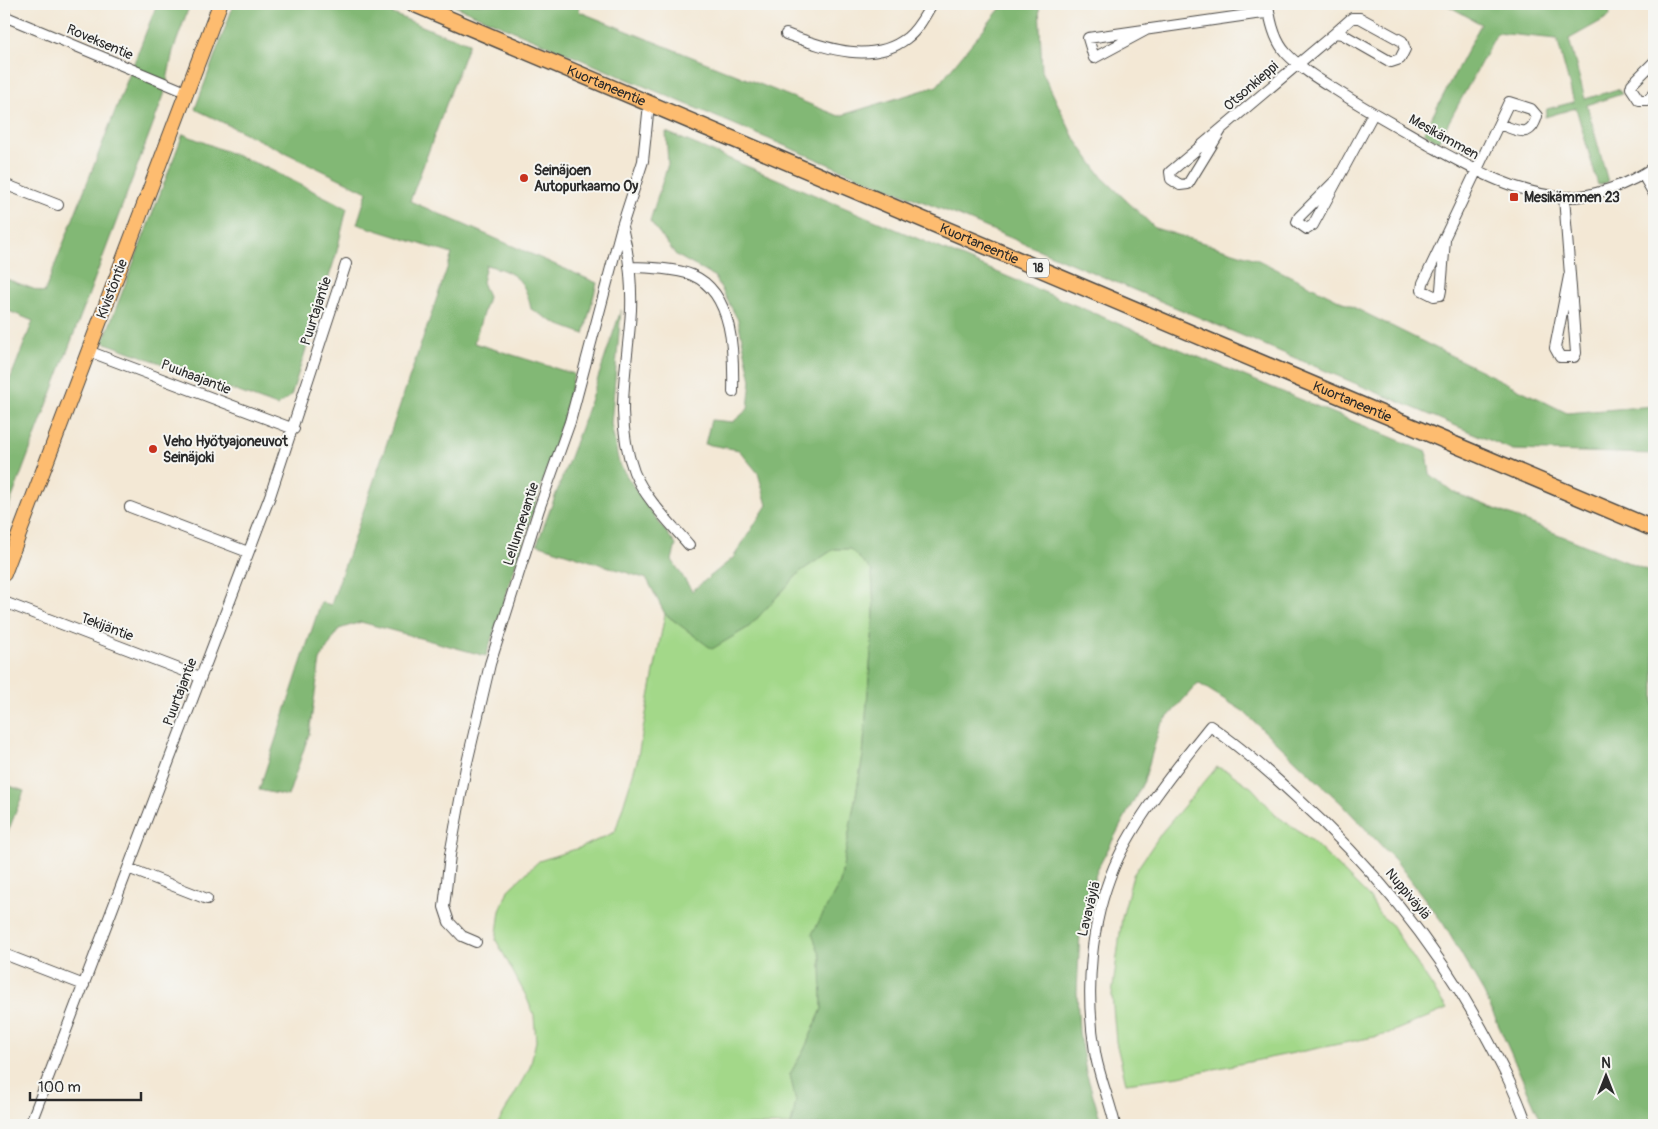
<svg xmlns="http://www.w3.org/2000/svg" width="1658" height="1129" viewBox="0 0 1658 1129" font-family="Pangolin,sans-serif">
<rect width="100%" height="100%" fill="#f6f6f2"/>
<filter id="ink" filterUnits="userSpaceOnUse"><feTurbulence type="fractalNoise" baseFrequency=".02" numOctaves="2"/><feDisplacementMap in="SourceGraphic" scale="10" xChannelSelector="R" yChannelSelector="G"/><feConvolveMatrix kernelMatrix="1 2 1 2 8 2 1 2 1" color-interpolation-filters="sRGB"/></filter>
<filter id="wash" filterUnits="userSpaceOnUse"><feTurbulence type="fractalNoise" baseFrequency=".0096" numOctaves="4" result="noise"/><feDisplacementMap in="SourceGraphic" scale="20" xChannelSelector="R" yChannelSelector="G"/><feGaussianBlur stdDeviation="1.12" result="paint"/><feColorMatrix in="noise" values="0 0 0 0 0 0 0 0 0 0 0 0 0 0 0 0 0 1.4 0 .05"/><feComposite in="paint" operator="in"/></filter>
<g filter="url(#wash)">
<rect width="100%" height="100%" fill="#f3e8d5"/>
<path fill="#a3d889" stroke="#67825a" d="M834,549H850L872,571L874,613L863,756L840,883L813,934L821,957L822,1009L804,1050L790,1074L796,1102L791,1125H497L530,1067L536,1041L534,1016L526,996L496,940L500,911L508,890L539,861L582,847L615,832L637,761L665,614L712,648L749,627L801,571Z
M1217,767L1229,772L1252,788L1277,816L1312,841L1370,898L1379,914L1390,923L1447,1009L1384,1035L1179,1076L1126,1083L1116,1042L1112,995L1122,918L1133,875L1162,832Z"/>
<path fill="#82b875" stroke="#567250" d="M157,4H190L173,51L164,95L4,519V395L33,321L4,309V278L44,293Z
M234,4H369L439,33L469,43L410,201L597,283L584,334L557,324L531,309C525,279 515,272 486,265L482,282L488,297L474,343L574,374L563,419L486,656L361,622L339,629L320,660L309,734L288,796L259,790L321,602L331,605L452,254L357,224L367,192L195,109Z
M450,4H577L580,12L839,116L937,86L1004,4H1039L1042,71L1073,136L1102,177L1155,228L1256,259L1567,413L1654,406V454L1513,450L959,216L842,170Z
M1445,4H1609L1610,16L1569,39L1585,99L1618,89L1622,94L1587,105L1608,182L1598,185L1576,108L1545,117L1547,109L1574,102L1557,39L1497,33L1438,142L1424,132L1481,24Z
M666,132L1143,334L1427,452L1430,474L1453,492L1654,573V1125H1543L1484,993L1443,923L1396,861L1341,803L1243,711L1198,683L1160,726L1144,781L1097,870L1080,933L1077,992L1079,1032L1086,1072L1102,1125H791L796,1102L790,1074L804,1050L822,1009L821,957L812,934L840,883L863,756L874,613L872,571L850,549H834L801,571L749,627L712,649L665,614L647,579L537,544L581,428L621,310L611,424L619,464L643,501L676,545L672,560L692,591L733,558L767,505L758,473L739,450L705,444L711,420L733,422L748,409L751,380L738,320L715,277L676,255L650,221L668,164Z
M183,134L265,167L347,208L336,255L291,396L277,406L103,342Z
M4,784L24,791L4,842Z"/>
</g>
<g filter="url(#ink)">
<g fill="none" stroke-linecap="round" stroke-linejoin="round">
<defs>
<path id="minor" d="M1268,4C1270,20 1275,41 1286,53C1303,71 1327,84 1347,97C1374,114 1402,129 1429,145C1471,168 1514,193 1562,197C1591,199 1631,183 1654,167
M4,16L186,92
M1148,29L1094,58L1088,38L1255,14L1269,13
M786,34C823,47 871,66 907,38C918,30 925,15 932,4
M1654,62L1632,84L1631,88L1639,100H1648L1654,93
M1221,130L1188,184L1180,185L1171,179L1170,172L1335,33L1342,34L1391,62L1400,59L1405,49L1402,41L1360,18H1352L1335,33
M1643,175L1654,194
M1337,179L1299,217L1297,222L1307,229L1313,225L1373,114
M4,184L58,205
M1564,197L1576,353L1574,357H1560L1555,348L1569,276
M622,227C629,255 632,281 631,310C628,367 613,416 634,472C644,497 671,524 689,545
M1445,240L1441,290L1440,295L1434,296L1422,290L1423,283L1509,102L1531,109L1537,116C1530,140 1517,130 1499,124
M631,267C647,267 678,269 692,275C734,293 734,354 733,392
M88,351L294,429
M130,507L248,552
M4,602L200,677
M128,868L207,899
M476,942L462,936L449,922L444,907L450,855L466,767L490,664L539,509L570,422L622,226L643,161L649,104
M4,954L84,985
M30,1125L270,496L346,264
M1115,1125C1110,1101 1099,1077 1095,1052C1085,991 1090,924 1114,867C1134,820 1178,766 1210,726C1241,747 1268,771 1295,796C1370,864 1433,940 1482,1029C1499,1060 1516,1092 1527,1125"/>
<path id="major" d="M4,574L220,4"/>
<g id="highway">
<path id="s1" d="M414,4L1654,529"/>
</g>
</defs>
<use href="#minor" stroke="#494744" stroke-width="12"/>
<use href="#major" stroke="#494744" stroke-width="16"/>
<use href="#highway" stroke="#494744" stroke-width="18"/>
<use href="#minor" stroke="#fff" stroke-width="10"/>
<use href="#major" stroke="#fdbc70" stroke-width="14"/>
<use href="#highway" stroke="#fdbc70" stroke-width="15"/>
</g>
</g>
<g fill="#c8321e" stroke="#f6f6f2" stroke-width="2">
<circle cx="524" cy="178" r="5"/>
<rect x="1509" y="192" width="10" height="10" rx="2.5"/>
<circle cx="153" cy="449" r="5"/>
</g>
<g text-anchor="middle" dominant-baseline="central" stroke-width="4" stroke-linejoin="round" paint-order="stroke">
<rect fill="#f6f6f2" stroke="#686867" stroke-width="1" x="1027" y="258.5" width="22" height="19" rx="4"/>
<g font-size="12" font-weight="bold" fill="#2b2b2b">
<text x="1038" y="268">18</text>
</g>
<g font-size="14" fill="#2b2b2b" stroke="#f6f6f2">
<text transform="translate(100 42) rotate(23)">Roveksentie</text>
<text stroke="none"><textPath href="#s1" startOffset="209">Kuortaneentie</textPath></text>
<text transform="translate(1251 86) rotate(-41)">Otsonkieppi</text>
<text transform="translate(1444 137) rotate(29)">Mesikämmen</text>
<text stroke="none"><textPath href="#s1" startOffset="614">Kuortaneentie</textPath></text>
<text transform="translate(112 289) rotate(-69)">Kivistöntie</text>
<text transform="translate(316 311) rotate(-72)">Puurtajantie</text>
<text transform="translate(196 377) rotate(21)">Puuhaajantie</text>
<text stroke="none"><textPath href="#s1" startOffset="1019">Kuortaneentie</textPath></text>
<text transform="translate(521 524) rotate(-72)">Lellunnevantie</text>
<text transform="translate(107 627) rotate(21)">Tekijäntie</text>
<text transform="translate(180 692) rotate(-69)">Puurtajantie</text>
<text transform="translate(1408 894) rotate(50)">Nuppiväylä</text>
<text transform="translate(1089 909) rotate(-76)">Lavaväylä</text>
</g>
<g font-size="14" font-weight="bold" fill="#2b2b2b" stroke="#f6f6f2" text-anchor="start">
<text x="534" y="170">Seinäjoen<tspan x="534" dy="16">Autopurkaamo Oy</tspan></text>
<text x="1524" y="197">Mesikämmen 23</text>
<text x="163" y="441">Veho Hyötyajoneuvot<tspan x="163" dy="16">Seinäjoki</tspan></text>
</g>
</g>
<rect width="1658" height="1129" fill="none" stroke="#f6f6f2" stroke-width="20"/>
<g transform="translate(1606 1076)" stroke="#f6f6f2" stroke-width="4" paint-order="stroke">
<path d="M0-4L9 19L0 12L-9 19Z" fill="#2b2b2b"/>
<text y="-8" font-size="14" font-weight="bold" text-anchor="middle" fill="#2b2b2b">N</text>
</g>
<path d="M30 1092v8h111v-8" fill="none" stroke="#2b2b2b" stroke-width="2.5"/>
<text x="38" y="1092" font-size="15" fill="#2b2b2b" stroke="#f6f6f2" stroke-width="4" paint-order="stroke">100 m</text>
</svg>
